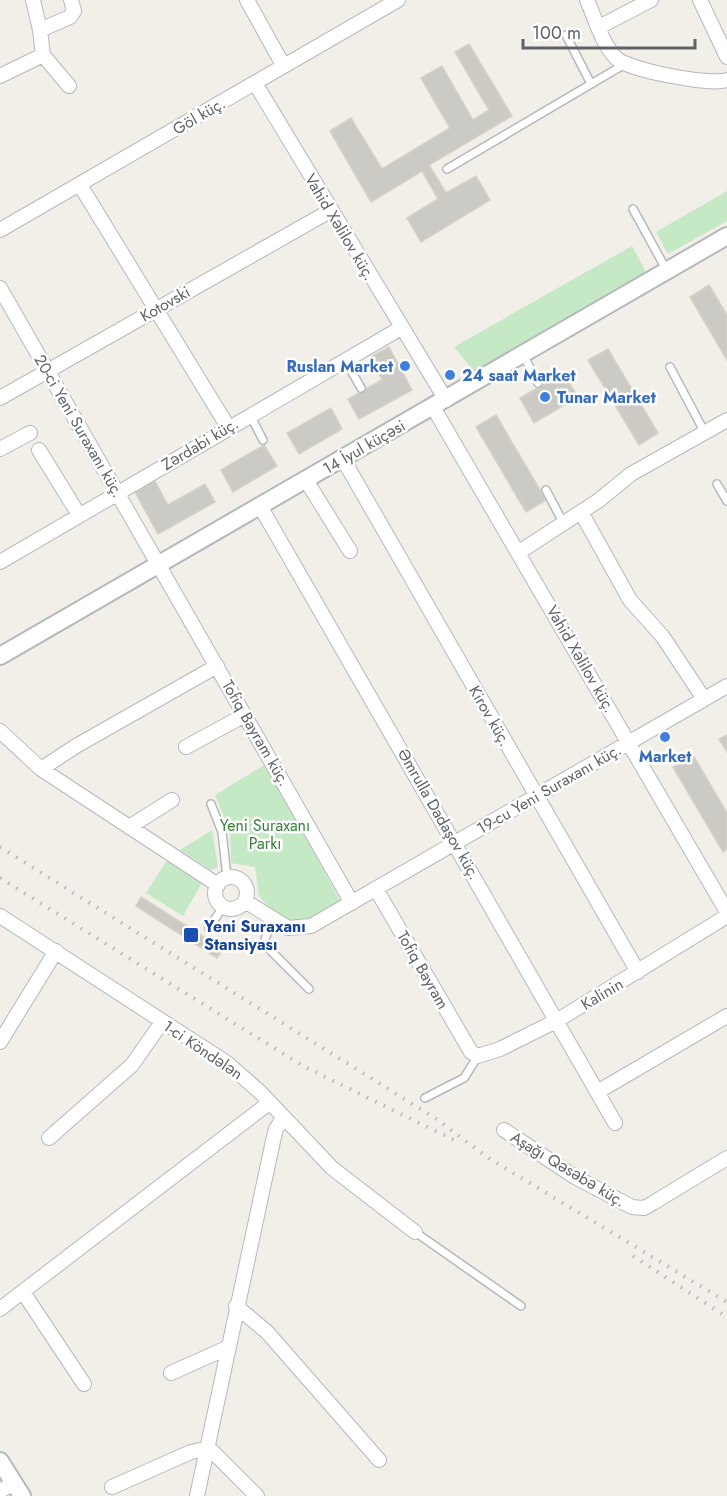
<svg xmlns="http://www.w3.org/2000/svg" width="727" height="1496" viewBox="0 0 727 1496" font-family="Jost,sans-serif">
<rect width="100%" height="100%" fill="#f1efe8"/>
<path fill="#c5e8c5" d="M727,191V221L668,254L656,232Z
M632,246L646,272L474,371L454,347Z
M266,764L342,904L318,919L287,922L271,910L259,896L255,867L231,863L230,831L215,795Z
M212,830L218,867L211,870L180,850Z
M167,860L203,881L183,916L146,893Z"/>
<path fill="#cccac5" stroke="#d6d1c6" stroke-width="1.5" d="M469,44L512,116L429,165L446,193L476,176L490,200L421,242L407,218L438,199L422,171L371,202L330,131L351,118L382,169L450,128L421,78L442,66L473,120L489,110L455,52Z
M709,285L727,315V360L690,297Z
M389,347L412,390L359,419L348,399L382,380L370,357Z
M608,349L658,433L639,445L588,360Z
M563,373L578,397L534,423L520,398Z
M331,408L342,429L299,454L287,433Z
M496,415L546,500L526,512L476,427Z
M264,445L277,466L233,492L221,470Z
M155,481L168,505L205,484L215,502L158,534L135,492Z
M727,735V752L719,739Z
M693,755L727,813V849L723,852L673,767Z
M141,897L223,949L217,958L136,906Z"/>
<g fill="none" stroke-linecap="round" stroke-linejoin="round">
<defs>
<path id="service" d="M566,35L591,84
M447,169L625,64
M633,209L667,271
M523,355L538,383
M345,360L361,388
M670,367L705,433
M250,415L263,440
M717,484L727,501
M546,490L564,524
M211,804L222,832L227,877
M273,920L265,939L268,948L309,989
M209,928L223,907
M425,1098L464,1078L478,1056
M415,1232L521,1306"/>
<path id="minor" d="M33,0L40,30
M247,0L283,65
M587,0C595,18 602,44 616,58C628,70 711,86 727,80
M700,0L727,57
M599,27L651,0
M43,55L69,86
M0,76L43,55L40,30L70,17L74,11L71,0
M255,83L446,400
M80,185L228,427
M0,230L398,0
M0,288L352,903
M0,398L330,211
M433,407L727,912
M0,449L30,433
M39,450L79,515
M343,459L638,972
M306,480L350,551
M260,506L615,1123
M581,512L630,600L663,637L704,699
M519,552L598,501L631,474L727,420
M0,562L401,328
M0,731L41,769L218,885
M186,747L245,715
M41,769L76,746L217,666
M129,827L172,800
M215 893a16 16 0 1 1 32 0a16 16 0 1 1-32 0Z
M376,889L471,1052L478,1056L500,1049L558,1020L727,916
M245,901L288,928L311,926L727,686
M0,916L227,1063L260,1092L332,1168L415,1232
M0,1042L56,951
M599,1091L727,1016
M504,1130L575,1177L632,1207L644,1208L653,1203L727,1158
M49,1138L132,1065L162,1022
M23,1292L84,1384
M236,1306L267,1332L379,1460
M0,1309L269,1103
M171,1373L229,1347
M112,1487L191,1452L209,1448L257,1496
M0,1491L14,1483
M197,1496L273,1141L276,1129L283,1118"/>
<path id="tertiary" d="M0,656L727,236
M0,1461L22,1496"/>
</defs>
<use href="#service" stroke="#b5b8bc" stroke-width="10"/>
<use href="#minor" stroke="#b5b8bc" stroke-width="16"/>
<use href="#tertiary" stroke="#b5b8bc" stroke-width="20"/>
<use href="#service" stroke="#fff" stroke-width="7"/>
<use href="#minor" stroke="#fff" stroke-width="14"/>
<use href="#tertiary" stroke="#fff" stroke-width="16"/>
<path stroke="#b6b7b8" stroke-width="4" stroke-dasharray="1.5 8" stroke-linecap="butt" d="M0,847L435,1118L490,1159L727,1302
M0,878L303,1066L454,1140
M633,1256L727,1317"/>
</g>
<g fill="#3f7fe0" stroke="#fff" stroke-width="2">
<circle cx="405" cy="366" r="6"/>
<circle cx="450" cy="375" r="6"/>
<circle cx="545" cy="397" r="6"/>
<circle cx="665" cy="737" r="6"/>
</g>
<rect fill="#1a4fb4" stroke="#fff" stroke-width="2" x="183" y="927" width="16" height="16" rx="3"/>
<g text-anchor="middle" dominant-baseline="central" stroke-width="5" stroke-linejoin="round" paint-order="stroke">
<g font-size="16" fill="#5f6368" stroke="#fff">
<text transform="translate(199 116) rotate(-30)">Göl küç.</text>
<text transform="translate(340 227) rotate(59)">Vahid Xəlilov küç.</text>
<text transform="translate(165 304) rotate(-30)">Kotovski</text>
<text transform="translate(79 426) rotate(60)">20-ci Yeni Suraxanı küç.</text>
<text transform="translate(200 444) rotate(-31)">Zərdabi küç.</text>
<text transform="translate(364 447) rotate(-30)">14 İyul küçəsi</text>
<text transform="translate(581 659) rotate(60)">Vahid Xəlilov küç.</text>
<text transform="translate(490 716) rotate(60)">Kirov küç.</text>
<text transform="translate(256 733) rotate(60)">Tofiq Bayram küç.</text>
<text transform="translate(549 789) rotate(-30)">19-cu Yeni Suraxanı küç.</text>
<text transform="translate(439 814) rotate(60)">Əmrulla Dadaşov küç.</text>
<text transform="translate(423 970) rotate(60)">Tofiq Bayram</text>
<text transform="translate(602 994) rotate(-31)">Kalinin</text>
<text transform="translate(203 1050) rotate(34)">1-ci Köndələn</text>
<text transform="translate(568 1169) rotate(31)">Aşağı Qəsəbə küç.</text>
</g>
<g font-size="16" font-weight="bold" fill="#366cbe" stroke="#fff" text-anchor="start">
<text x="393" y="366" text-anchor="end">Ruslan Market</text>
<text x="462" y="375">24 saat Market</text>
<text x="557" y="397">Tunar Market</text>
<text x="665" y="756" text-anchor="middle">Market</text>
</g>
<g font-size="16" fill="#348238" stroke="#fff">
<text x="265" y="825">Yeni Suraxanı<tspan x="265" dy="18">Parkı</tspan></text>
</g>
<g font-size="16" font-weight="bold" fill="#164399" stroke="#fff" text-anchor="start">
<text x="204" y="926">Yeni Suraxanı<tspan x="204" dy="18">Stansiyası</tspan></text>
</g>
</g>
<path d="M523 39v9h172v-9" fill="none" stroke="#5f6368" stroke-width="3"/>
<text x="532" y="39" font-size="18" fill="#5f6368" stroke="#ffffff" stroke-width="4.5" paint-order="stroke">100 m</text>
</svg>
